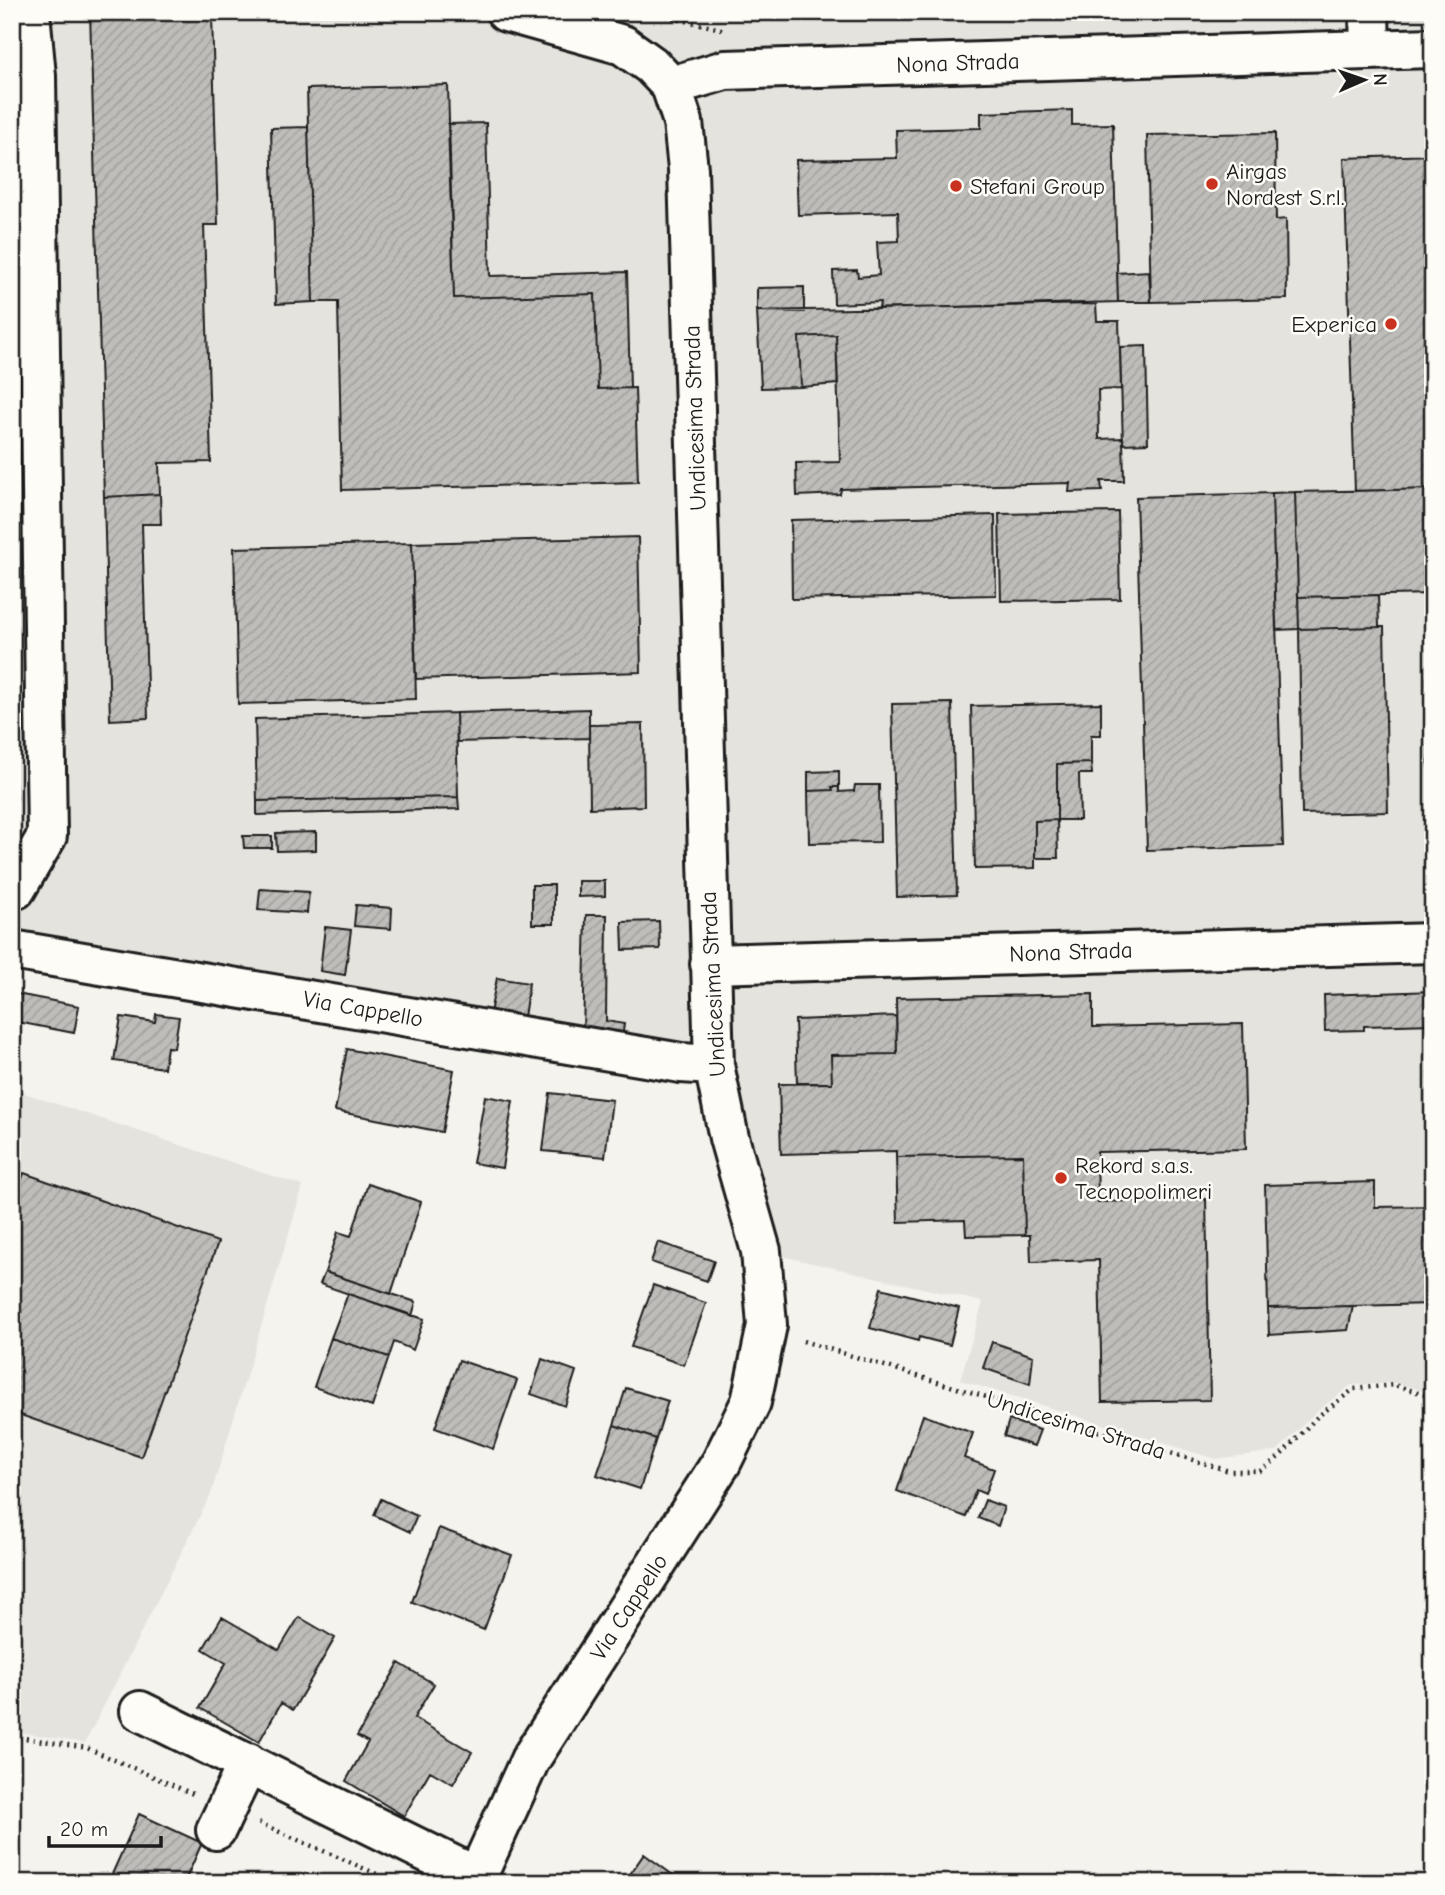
<svg xmlns="http://www.w3.org/2000/svg" width="1445" height="1895" viewBox="0 0 1445 1895" font-family="'Comic Neue',sans-serif">
<defs>
<pattern id="building-hatch" width="6" height="6" patternUnits="userSpaceOnUse" patternTransform="scale(1.75)"><rect width="6" height="6" fill="#bebdba"/><path d="M-1 1l2-2M0 6l6-6M5 7l2-2" fill="none" stroke="#a3a29f"/></pattern>
</defs>
<rect width="100%" height="100%" fill="#f4f3ee"/>
<filter id="ink" filterUnits="userSpaceOnUse"><feTurbulence type="fractalNoise" baseFrequency=".0143" numOctaves="2"/><feDisplacementMap in="SourceGraphic" scale="14" xChannelSelector="R" yChannelSelector="G"/><feConvolveMatrix kernelMatrix="1 2 1 2 8 2 1 2 1" color-interpolation-filters="sRGB"/></filter>
<g filter="url(#ink)">
<path fill="#e4e3de" d="M12,12H1433V1393L1395,1383L1351,1385L1315,1413L1277,1451L1215,1459L960,1380L983,1302L756,1250L714,1082L12,950Z
M12,1089L303,1186L211,1494L85,1743L12,1731Z"/>
<path fill="url(#building-hatch)" stroke="#1c1c1c" stroke-width="2" d="M90,12H151V18L212,15L218,225H204L211,462L159,463L160,494L104,497Z
M448,85L454,298L595,294L598,389L635,388L638,482L342,490L338,302H313L307,89Z
M1072,110V125L1113,124L1118,302L879,309L880,302L834,304L833,271L857,270L858,277L879,275L877,242L899,241L898,212L798,215L796,160L897,158L896,130L981,128V113Z
M486,123L490,276L627,272L630,388L598,389L595,294L454,298L448,124Z
M308,127L313,302L276,304L271,128Z
M1275,133L1276,220L1286,219L1287,299L1151,302L1147,135Z
M1433,155V489L1355,491L1344,158Z
M1149,271L1151,302H1118L1117,273Z
M804,287V312L757,311V288Z
M1096,304L1097,321H1119L1121,389L1098,390L1099,439L1123,438L1124,481H1101L1102,491L1069,492L1070,483L841,489L840,494L797,496L796,463L840,462L836,335L799,337L801,387L761,388L757,311Z
M836,335L838,384L801,387L799,337Z
M1146,346L1148,443L1123,444L1120,347Z
M1433,489V594L1298,597L1295,492Z
M1295,492L1299,629L1276,630L1272,493Z
M1272,493L1283,846L1147,850L1136,497Z
M160,494L161,524H142L148,718L110,720L104,497Z
M1118,512L1120,599L1001,601L999,514Z
M995,515L996,595L792,599L791,520Z
M638,537L641,672L416,679L412,543Z
M412,543L416,699L238,704L234,548Z
M1378,595L1379,627L1299,629L1298,597Z
M1379,627H1384L1388,812L1302,814L1299,629Z
M1427,678H1433V823H1430Z
M952,703L957,895L897,897L892,704Z
M1101,703V735H1091V763L1057,764V820L1035,821V868L975,869L971,706Z
M589,709V738L457,742L456,713Z
M456,713L458,797L257,801L255,719Z
M643,724L644,806L590,808L589,725Z
M12,762L17,798L12,814Z
M1091,763L1092,774H1079L1080,820H1057V764Z
M839,771V787H832L833,790L808,791V772Z
M855,785H879L880,842L809,843L808,791L833,790L832,787H839V792L854,791Z
M458,797L459,809L257,815V801Z
M1057,820L1058,858H1035V821Z
M316,832V850L277,851L276,833Z
M243,836H272V848H244Z
M578,881H605V896L578,897Z
M532,885H554V924H532Z
M260,889L309,892L307,913L258,910Z
M356,905L392,908L391,929L354,926Z
M586,915H607L606,1021L624,1024L622,1039L583,1033Z
M659,921L660,949L623,950L622,922Z
M325,927L351,930L345,975L320,971Z
M497,978L529,983L523,1024L489,1018Z
M1433,991V1024L1364,1026V1030L1325,1031L1324,995Z
M12,993L79,1006L74,1033L12,1021Z
M1093,994V1027L1243,1024L1246,1149L1097,1152L1098,1202L1206,1199L1210,1400L1102,1402L1099,1260L1031,1262L1030,1235H1025L1023,1155L896,1157V1151L781,1154L779,1084L832,1083L831,1055L897,1054L896,998Z
M156,1014L179,1017L174,1048L167,1047L164,1068L114,1061L121,1017L155,1022Z
M896,1016L897,1054L831,1055L832,1083H797L795,1020Z
M347,1049L454,1070L442,1132L335,1111Z
M1429,1072H1433V1304L1268,1308L1265,1185L1375,1182V1207L1433,1206Z
M550,1093L612,1100L605,1157L543,1151Z
M485,1096L513,1101L502,1168L473,1163Z
M1023,1155L1025,1235L966,1236L965,1220L898,1222L896,1157Z
M24,1173L218,1242L141,1457L12,1412V1206Z
M368,1184L421,1202L391,1294L325,1272L338,1232L351,1236Z
M658,1242L714,1261L707,1281L651,1262Z
M325,1272L416,1302L412,1316L320,1284Z
M653,1285L706,1303L684,1365L631,1347Z
M881,1288L959,1308L950,1345L919,1337L918,1341L870,1328Z
M348,1294L424,1319L413,1350L394,1342L389,1357L331,1338Z
M1353,1306L1348,1330L1269,1335L1268,1308Z
M331,1338L389,1357L372,1407L314,1387Z
M992,1342L1033,1356L1030,1384L983,1368Z
M542,1359L576,1371L565,1406L531,1394Z
M459,1360L517,1380L493,1449L435,1428Z
M626,1388L668,1401L656,1439L614,1425Z
M923,1415L973,1433L964,1458L994,1469L985,1494L976,1490L966,1517L897,1491Z
M1009,1420L1040,1430L1034,1446L1004,1436Z
M614,1425L656,1439L640,1489L597,1475Z
M381,1499L417,1516L410,1532L374,1515Z
M985,1500L1004,1507L998,1526L978,1518Z
M439,1528L512,1555L484,1630L412,1602Z
M222,1617L279,1650L299,1617L335,1638L293,1710L281,1703L259,1742L200,1708L226,1663L203,1649Z
M399,1663L434,1684L414,1718L472,1752L453,1784L430,1771L404,1816L346,1781L368,1742L357,1736Z
M139,1814L202,1843L184,1883H108Z
M644,1854L684,1883H624Z"/>
<g fill="none" stroke-linecap="round" stroke-linejoin="round">
<defs>
<path id="minor" d="M1369,12L1370,50
M671,86L725,70L1433,48
M12,890L16,889L47,836L36,76L30,12
M12,950L681,1063L714,1065
M710,964L1433,943
M140,1711L477,1877
M216,1830L248,1763
M474,1883L530,1760L721,1463L751,1402L767,1325L761,1251L729,1138L714,1065L688,169L683,122L671,86L651,65L623,45L506,12"/>
</defs>
<use href="#minor" stroke="#1c1c1c" stroke-width="44"/>
<path stroke="#1c1c1c" stroke-width="4.5" stroke-dasharray="2 5" stroke-linecap="butt" d="M645,12L726,30
M803,1341L1229,1471H1260L1280,1456L1317,1417L1354,1389L1394,1385L1433,1397
M12,1736L87,1748L193,1794
M259,1823L379,1875"/>
<use href="#minor" stroke="#fdfcf7" stroke-width="38"/>
</g>
</g>
<g fill="#c8321e" stroke="#fdfcf7" stroke-width="2.5">
<circle cx="1212" cy="184" r="7"/>
<circle cx="956" cy="186" r="7"/>
<circle cx="1391" cy="324" r="7"/>
<circle cx="1061" cy="1178" r="7"/>
</g>
<g text-anchor="middle" dominant-baseline="central" stroke-width="5" stroke-linejoin="round" paint-order="stroke">
<g font-size="23" fill="#1c1c1c" stroke="#fdfcf7">
<text transform="translate(958 63) rotate(-2)">Nona Strada</text>
<text transform="translate(695 418) rotate(-92)">Undicesima Strada</text>
<text transform="translate(1071 952) rotate(-2)">Nona Strada</text>
<text transform="translate(713 984) rotate(-93)">Undicesima Strada</text>
<text transform="translate(363 1009) rotate(10)">Via Cappello</text>
<text transform="translate(1076 1425) rotate(17)">Undicesima Strada</text>
<text transform="translate(629 1607) rotate(-57)">Via Cappello</text>
</g>
<g font-size="23" fill="#1c1c1c" stroke="#fdfcf7" text-anchor="start">
<text x="1226" y="171">Airgas<tspan x="1226" dy="26">Nordest S.r.l.</tspan></text>
<text x="970" y="186">Stefani Group</text>
<text x="1377" y="324" text-anchor="end">Experica</text>
<text x="1075" y="1165">Rekord s.a.s.<tspan x="1075" dy="26">Tecnopolimeri</tspan></text>
</g>
</g>
<rect width="1445" height="1895" fill="none" stroke="#fdfcf7" stroke-width="42"/>
<rect x="21" y="21" width="1403" height="1853" fill="none" stroke="#1c1c1c" stroke-width="2.5" filter="url(#ink)"/>
<g transform="translate(1364 80) rotate(88)" stroke="#fdfcf7" stroke-width="5" paint-order="stroke">
<path d="M0-5L12 26L0 18L-12 26Z" fill="#1c1c1c"/>
<text y="-10" font-size="19" font-weight="bold" text-anchor="middle" fill="#1c1c1c">N</text>
</g>
<path d="M49 1836v10h112v-10" fill="none" stroke="#1c1c1c" stroke-width="3.5"/>
<text x="60" y="1836" font-size="21" fill="#1c1c1c" stroke="#fdfcf7" stroke-width="5" paint-order="stroke">20 m</text>
</svg>
